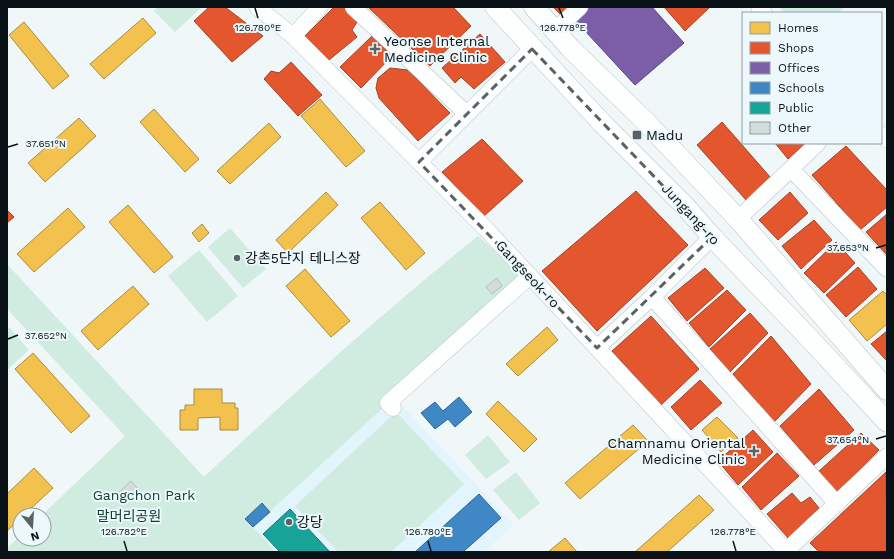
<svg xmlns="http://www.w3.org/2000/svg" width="894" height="559" viewBox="0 0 894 559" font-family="'Work Sans','Noto Sans KR',sans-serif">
<rect width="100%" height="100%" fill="#f0f7f8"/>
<path fill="#e2f5fc" d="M397,400L514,525L484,552H276L253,527L384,407Z"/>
<path fill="#d0ebe0" d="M158,7H202L175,32L154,11Z
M779,7H844L838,13H785Z
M230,228L266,269L243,288L208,247Z
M478,236L494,250L520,278L384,407L253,527L276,552H7V548L20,536V539H44V515H42L125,436L7,309V264L204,477C293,394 383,312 478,236Z
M199,250L238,296L207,322L168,276Z
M9,327L29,350L7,370V329Z
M396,412L464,484L391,552H338L295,506Z
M488,435L510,462L486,479L465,455Z
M516,472L540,503L519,520L493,490Z"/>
<path fill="#f2c14e" stroke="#ac8c3d" d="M143,18L156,33L104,79L90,64Z
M24,22L69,76L53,89L9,35Z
M320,99L365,151L346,167L301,116Z
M154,109L199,159L185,172L140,122Z
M79,118L96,136L45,182L28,163Z
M269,123L281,137L230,184L217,171Z
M326,192L338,205L288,253L276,240Z
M380,202L425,253L406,270L361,218Z
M128,205L173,257L154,273L109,222Z
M68,208L85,227L34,272L17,254Z
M202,224L209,233L199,242L192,233Z
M305,269L350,321L331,337L286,286Z
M133,286L149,304L98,350L81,331Z
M883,291L887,295V324L867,341L849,320Z
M547,327L558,340L518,376L506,364Z
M33,353L90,416L71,433L15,369Z
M194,389H222V403H235V408H238V430H220V417L198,418V430H180V410H185V405H194Z
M498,401L537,439L524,452L486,414Z
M717,417L738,438L721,452L702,430Z
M633,425L648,441L580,499L565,483Z
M34,468L53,488L24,515H20V519L7,531V494Z
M699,495L714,510L667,552H635Z
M565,538L577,552H548Z"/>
<path fill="#e4572e" stroke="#a24227" d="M209,7H225L263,36L232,62L194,21Z
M334,7H343L357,22L352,30L357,37L329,60L305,36Z
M368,7H453L471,26L430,66Z
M553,7H570L561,15Z
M664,7H710L685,31Z
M480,34L505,62L474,89L461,77L455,83L442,68Z
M372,36L392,56L361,88L340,67Z
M291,62L322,95L298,116L264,79L271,71L279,73Z
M390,68L408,70L450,113L418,141L379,98L376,88L378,78Z
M722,122L771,178L746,200L697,145Z
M482,139L523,181L484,216L442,172Z
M775,143H806L788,159Z
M846,146L887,190V207L860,230L812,175Z
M636,191L688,245L597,331L542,271Z
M790,192L808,213L778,240L759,220Z
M7,210L14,217L7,223Z
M887,214V253L886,254L866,232Z
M814,220L832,240L801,269L782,246Z
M836,242L855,263L824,293L804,273Z
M858,267L877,289L846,317L826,295Z
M705,268L724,288L687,321L668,298Z
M727,290L746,310L709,347L689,323Z
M750,313L768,333L730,372L710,349Z
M651,316L699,369L661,405L612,351Z
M887,331V361L871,344Z
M771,336L811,384L774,422L733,374Z
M700,380L722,403L691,430L671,407Z
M819,389L854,430L814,465L780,426Z
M753,430L773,452L738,485L718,461Z
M861,433L879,450L836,494L818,472Z
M777,453L799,476L761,510L742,487Z
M886,472L887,552H819L810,543Z
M792,493L801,503L810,497L819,508L788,538L767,514Z"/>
<path fill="#7b5ea7" stroke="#58477c" d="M587,7H652L684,43L635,85L574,19Z"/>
<path fill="#3f88c5" stroke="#2e6590" d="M459,397L472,412L455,427L448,419L435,429L421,413L435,402L443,411Z
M479,494L501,518L463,552H415Z
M262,503L270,512L253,527L245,519Z"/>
<path fill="#17a398" stroke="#127871" d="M290,509L330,552H280L263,534Z"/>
<path fill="#d4dddd" stroke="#b5bdbe" d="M497,278L502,286L492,294L486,287Z
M131,481L137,488L126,499L119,492Z"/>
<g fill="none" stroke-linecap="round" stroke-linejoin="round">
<defs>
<path id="minor" d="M257,7L293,36L488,231L787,552
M353,7L467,114
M759,7L764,13
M553,29L563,23L580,7
M293,36L320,7
M881,134L887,140
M419,162L532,49
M791,169L887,269
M738,219L818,143
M652,297L837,504
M597,348L652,297L712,237
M393,408L388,403L530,276
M786,551L887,456"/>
<path id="major" d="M495,7L602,123L685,206L712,237L811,340L887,422
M534,7L571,49L646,122L738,219L887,390"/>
</defs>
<use href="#minor" stroke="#bbc3c6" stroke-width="17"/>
<use href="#major" stroke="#bbc3c6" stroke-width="21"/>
<use href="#minor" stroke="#fdfefe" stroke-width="16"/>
<use href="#major" stroke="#fdfefe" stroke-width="20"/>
</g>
<path fill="none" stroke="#596265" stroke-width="3" stroke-dasharray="8 5" stroke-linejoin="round" d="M532,49L712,237L597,348L419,162Z"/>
<path fill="none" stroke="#081216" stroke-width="1.5" d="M255,8L258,18M559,8L563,18M8,147L18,144M876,248L886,245M8,339L18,335M876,439L886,436M124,541L127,551M428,541L431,551M733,541L736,551"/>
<g fill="#596265" stroke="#edf8fc" stroke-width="1.5">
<path d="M373 43h4v4h4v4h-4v4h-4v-4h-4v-4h4z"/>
<rect x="632" y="130" width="10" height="10" rx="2"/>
<circle cx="237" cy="258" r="4"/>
<path d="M752 445h4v4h4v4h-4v4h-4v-4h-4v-4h4z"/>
<circle cx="289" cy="522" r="4"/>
</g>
<g text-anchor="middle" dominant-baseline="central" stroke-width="4" stroke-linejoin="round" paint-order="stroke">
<g font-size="14" fill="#081216" stroke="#edf8fc" text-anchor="start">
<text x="384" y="41">Yeonse Internal<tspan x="384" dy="16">Medicine Clinic</tspan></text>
<text x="646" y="135">Madu</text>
<text x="245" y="258">강촌5단지 테니스장</text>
<text x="745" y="443" text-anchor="end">Chamnamu Oriental<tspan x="745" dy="16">Medicine Clinic</tspan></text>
<text x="297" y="522">강당</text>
</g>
<g font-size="14" fill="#081216" stroke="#edf8fc">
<text transform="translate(691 214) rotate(47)">Jungang-ro</text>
<text transform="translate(528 274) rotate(47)">Gangseok-ro</text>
</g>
<g font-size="14" fill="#0c3e2c" stroke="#edf8fc">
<text x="144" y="495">Gangchon Park</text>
<text x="129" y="516">말머리공원</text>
</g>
</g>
<g font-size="10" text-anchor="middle" fill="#081216" stroke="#edf8fc" stroke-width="4" stroke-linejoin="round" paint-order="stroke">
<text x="258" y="31">126.780°E</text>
<text x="563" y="31">126.778°E</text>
<text x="46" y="147">37.651°N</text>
<text x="848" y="251">37.653°N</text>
<text x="46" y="339">37.652°N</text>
<text x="848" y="443">37.654°N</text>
<text x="124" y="535">126.782°E</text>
<text x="428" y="535">126.780°E</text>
<text x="733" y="535">126.778°E</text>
</g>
<rect width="894" height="559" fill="none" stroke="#081216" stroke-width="16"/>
<rect x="742" y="12" width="140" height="132" fill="#edf8fc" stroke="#919ca0"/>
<rect x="750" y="22" width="20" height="12" fill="#f2c14e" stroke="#919ca0"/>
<text x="778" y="32" font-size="12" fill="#081216">Homes</text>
<rect x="750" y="42" width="20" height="12" fill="#e4572e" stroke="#919ca0"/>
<text x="778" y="52" font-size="12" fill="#081216">Shops</text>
<rect x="750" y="62" width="20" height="12" fill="#7b5ea7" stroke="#919ca0"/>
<text x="778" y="72" font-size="12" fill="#081216">Offices</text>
<rect x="750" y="82" width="20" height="12" fill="#3f88c5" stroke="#919ca0"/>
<text x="778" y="92" font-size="12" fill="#081216">Schools</text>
<rect x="750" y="102" width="20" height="12" fill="#17a398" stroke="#919ca0"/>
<text x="778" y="112" font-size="12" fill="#081216">Public</text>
<rect x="750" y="122" width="20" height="12" fill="#d4dddd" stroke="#919ca0"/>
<text x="778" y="132" font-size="12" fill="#081216">Other</text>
<g transform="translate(32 527) rotate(162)"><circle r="19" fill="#edf8fc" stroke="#919ca0"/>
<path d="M0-3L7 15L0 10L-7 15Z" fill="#596265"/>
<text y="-6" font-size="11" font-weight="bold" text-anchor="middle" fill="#081216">N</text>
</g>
</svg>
